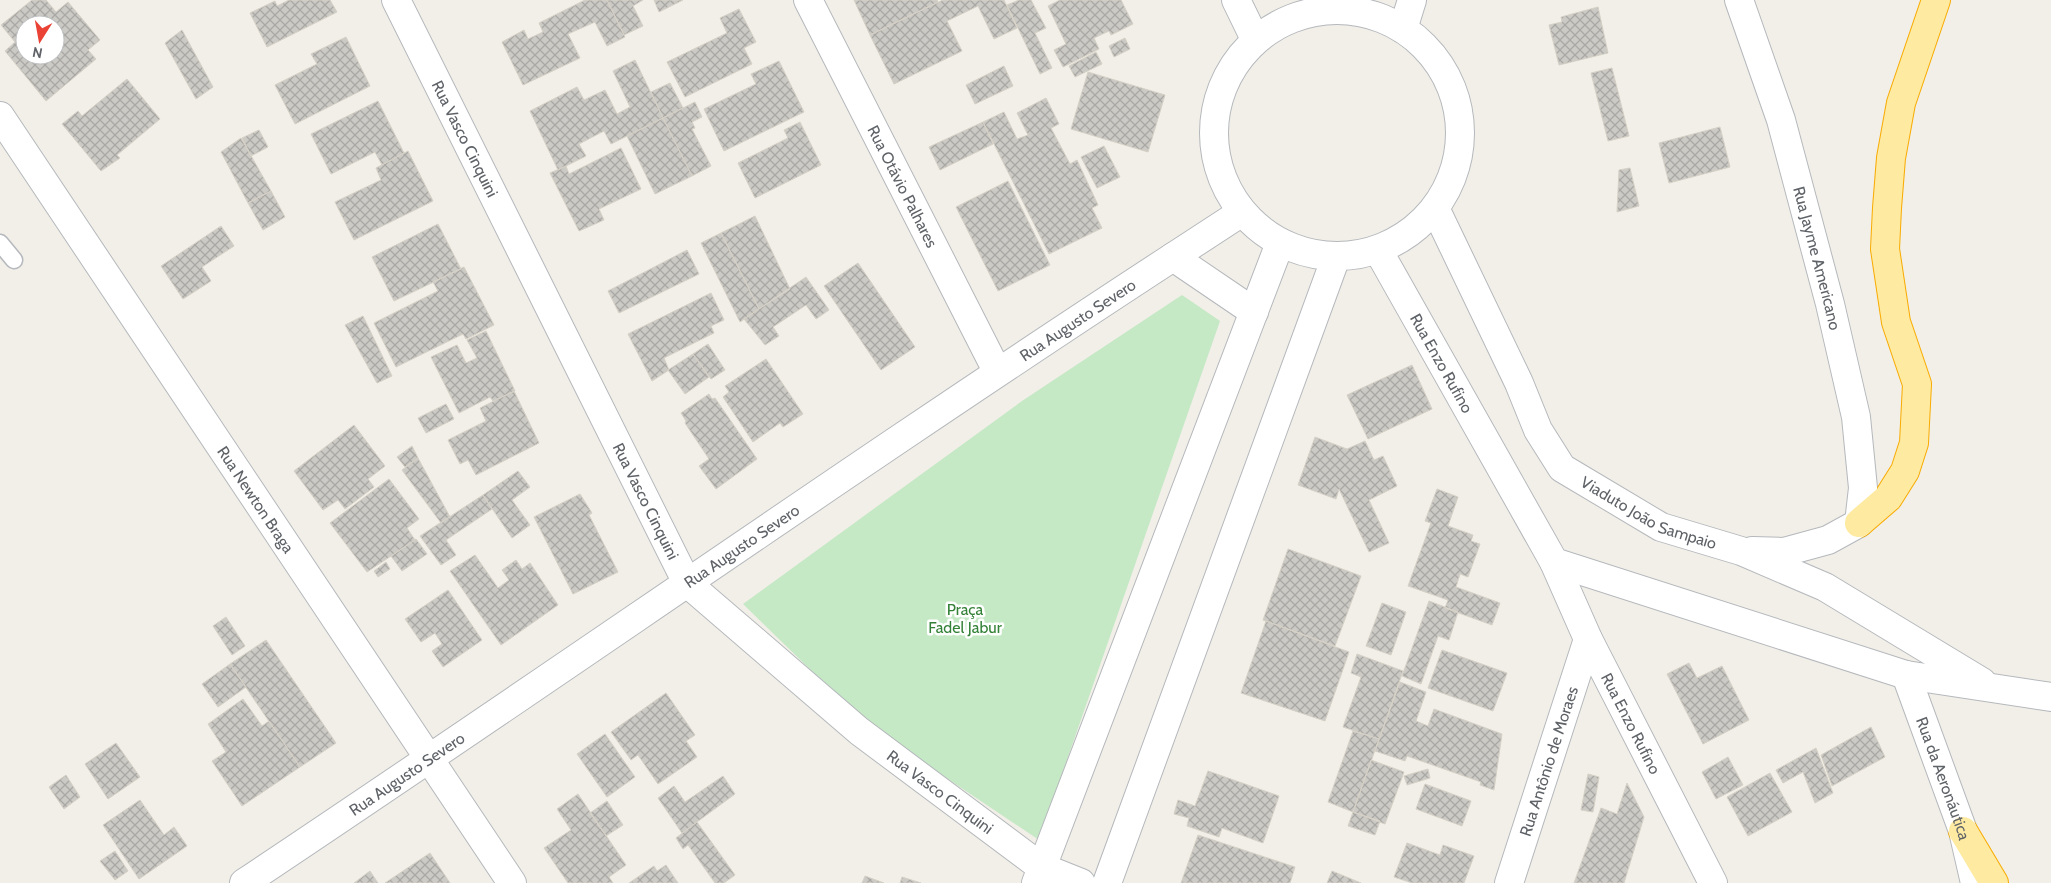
<svg xmlns="http://www.w3.org/2000/svg" width="2051" height="883" viewBox="0 0 2051 883" font-family="Cabin,sans-serif">
<defs>
<pattern id="building-cross-hatch" width="8" height="8" patternUnits="userSpaceOnUse" patternTransform="scale(1.25)"><rect width="8" height="8" fill="#cccac5"/><path d="M0 0l8 8M0 8l8-8" fill="none" stroke="#a9a8a4"/></pattern>
</defs>
<rect width="100%" height="100%" fill="#f1efe8"/>
<path fill="#c5e8c5" d="M1182,295L1220,321L1039,840L866,724L743,604L1022,401Z"/>
<path fill="url(#building-cross-hatch)" stroke="#d6d1c6" fill-rule="evenodd" d="M32,0H46L56,12L68,2L100,40L88,50L96,59L46,101L5,51L15,42L1,25ZM25,25H55V55H25Z
M289,0H330L337,12L267,47L250,13L275,1L277,6Z
M585,0H607L625,37L607,46L595,22L568,34L580,58L523,85L502,42L524,30L528,39L543,32L539,23Z
M607,0H643L633,6L643,26L624,35Z
M654,0H683L659,12Z
M854,0H937L938,2L870,35Z
M943,0H1004L1017,28L994,39L978,6L947,21L962,51L894,84L870,35Z
M1019,0H1031L1046,28L1035,33L1052,68L1040,74L1007,5Z
M1060,0H1121L1133,24L1111,35L1109,31L1094,38L1099,49L1063,67L1054,50L1066,44L1048,6Z
M1598,7L1608,53L1559,65L1549,25L1562,22L1561,17Z
M739,9L756,42L744,48L752,64L685,97L667,62L727,33L720,18Z
M182,30L213,87L196,99L165,43Z
M346,37L370,86L295,124L275,85L317,64L311,54Z
M1125,38L1130,49L1114,57L1109,46Z
M1096,52L1102,64L1075,77L1069,66Z
M635,60L663,118L611,144L604,131L579,144L586,156L558,170L530,111L577,87L584,100L605,90L617,114L630,107L613,71Z
M779,61L804,112L724,151L704,109L756,84L751,74Z
M1004,66L1013,86L975,104L966,85Z
M1612,68L1629,136L1608,141L1591,73Z
M1088,72L1165,95L1148,152L1071,129Z
M127,79L160,119L117,155L120,158L101,171L62,124L78,111L82,116Z
M670,83L683,108L663,118L651,92Z
M1046,98L1059,124L1051,128L1070,164L1077,160L1098,205L1092,208L1102,228L1049,254L983,122L1004,112L1017,139L1028,135L1017,113Z
M378,101L404,153L382,165L375,152L331,174L311,134Z
M695,102L702,117L692,122L695,128L692,129L711,166L692,176L663,118Z
M663,118L692,176L655,194L627,136Z
M800,122L821,165L755,198L738,163L788,138L784,130Z
M983,122L993,144L940,170L929,147Z
M1720,127L1730,167L1669,183L1659,143Z
M259,130L268,147L251,156L242,138Z
M241,138L271,191L248,203L221,152Z
M1104,146L1120,177L1097,188L1081,157Z
M621,148L641,189L599,209L604,220L579,231L550,173L566,166L569,174Z
M408,151L433,201L354,240L335,202L381,180L376,168Z
M1630,168L1639,206L1617,212L1619,170Z
M1008,181L1050,265L998,291L956,207Z
M271,191L285,217L263,230L248,203Z
M755,216L790,289L759,309L721,233Z
M438,224L461,269L394,301L372,257Z
M221,226L234,246L202,267L211,281L183,299L161,266Z
M721,233L759,309L740,322L701,243Z
M687,250L699,274L619,313L608,291Z
M858,263L915,347L881,370L824,286Z
M464,267L494,325L466,339L463,334L396,367L374,323L438,291L433,282Z
M806,277L829,310L816,319L806,305L773,327L779,336L765,345L744,319Z
M711,293L724,320L711,326L714,333L664,358L669,370L652,381L628,334Z
M363,316L392,376L377,383L345,325Z
M486,331L515,391L493,401L490,397L459,413L431,357L457,345L466,363L477,358L467,340Z
M708,344L725,370L711,379L693,354Z
M693,354L709,377L685,394L668,370Z
M766,359L803,414L783,427L780,423L753,442L723,397L729,392L725,386Z
M1412,365L1432,409L1368,439L1347,395Z
M514,391L539,443L476,475L468,460L460,464L448,440L486,421L480,408Z
M709,394L712,399L715,398L757,459L716,489L699,466L709,459L685,423L686,421L681,413Z
M446,404L454,419L426,433L418,418Z
M354,425L385,466L368,479L374,487L345,509L338,500L323,510L294,471Z
M1315,437L1347,449L1365,441L1374,460L1383,456L1397,486L1369,500L1389,543L1369,552L1339,489L1336,499L1298,485Z
M412,446L418,458L405,467L397,457Z
M418,458L450,517L441,523L402,470Z
M518,471L530,487L512,500L530,525L512,538L483,495Z
M389,479L419,519L407,528L415,540L367,572L330,523Z
M1437,489L1458,497L1448,526L1473,535L1471,541L1480,544L1468,577L1460,574L1456,587L1500,603L1492,625L1445,608L1448,600L1408,586L1431,523L1425,521Z
M580,494L592,513L589,515L618,572L573,594L534,517Z
M483,495L492,509L446,540L456,555L441,565L420,536Z
M416,539L427,554L402,571L391,556Z
M1288,549L1361,576L1335,646L1263,620Z
M475,555L498,588L509,580L502,570L516,560L522,569L530,563L558,605L501,645L450,571Z
M386,562L390,569L378,577L374,571Z
M448,590L482,640L443,667L432,651L442,644L435,633L421,642L405,619Z
M1429,601L1458,612L1449,640L1438,636L1421,684L1402,676Z
M1382,603L1406,612L1391,655L1366,646Z
M226,617L245,646L232,655L213,626Z
M1266,621L1349,652L1325,721L1241,693Z
M266,640L336,743L300,767L230,664Z
M1442,650L1507,673L1493,711L1428,688Z
M1357,654L1403,671L1379,739L1343,727L1361,677L1351,673Z
M1689,663L1697,678L1722,666L1749,720L1703,744L1667,674Z
M230,664L246,687L218,707L202,684Z
M1400,682L1426,692L1416,721L1428,726L1434,709L1502,734L1494,790L1480,785L1481,782L1407,756L1405,761L1375,751Z
M666,693L695,735L686,741L697,757L658,784L638,755L631,760L611,732Z
M243,699L262,726L269,721L300,767L242,806L212,761L226,752L208,724Z
M1871,727L1885,757L1832,786L1821,755Z
M1353,731L1379,739L1353,812L1328,802Z
M605,734L635,777L607,797L577,754Z
M116,743L140,777L108,799L85,764Z
M1816,748L1833,793L1815,803L1803,772L1783,783L1776,770Z
M1728,757L1743,785L1716,799L1702,772Z
M1371,760L1404,772L1385,824L1353,812Z
M1428,769L1430,778L1407,785L1404,776Z
M1208,771L1279,796L1263,843L1222,828L1219,837L1187,826L1189,818L1174,814L1178,800L1195,806Z
M1770,773L1792,812L1748,836L1727,797Z
M1588,774L1599,777L1593,812L1581,810Z
M66,775L80,797L64,809L49,787Z
M723,776L735,794L682,833L658,798L674,786L685,802Z
M1627,783L1644,817L1624,883H1574L1601,808L1617,814Z
M1425,784L1471,801L1462,826L1416,809Z
M578,794L626,865L609,877L613,883H568L544,848L571,830L557,809Z
M140,800L164,835L174,827L187,846L139,879L103,825Z
M607,801L623,825L606,836L590,813Z
M1353,812L1380,821L1375,835L1348,826Z
M697,822L735,875L724,883H715L688,845L683,849L676,838Z
M1198,835L1295,867L1290,883H1181Z
M1407,843L1440,855L1443,845L1474,856L1464,883H1412L1394,877Z
M115,851L128,871L115,880L100,861Z
M430,853L450,883H385Z
M666,865L678,883H629L654,866L657,871Z
M370,871L378,883H354Z
M1332,871L1361,883H1327Z
M865,876L884,883H862Z
M902,877L921,883H900Z"/>
<g fill="none" stroke-linecap="round" stroke-linejoin="round">
<defs>
<path id="service" d="M0,243L14,260"/>
<g id="minor">
<path id="s1" d="M396,0L687,583L859,731L1041,867L1081,883"/>
<path id="s2" d="M808,0L997,371"/>
<path d="M1403,29L1412,0"/>
<path id="s3" d="M0,116L512,883"/>
<path d="M1242,212L1173,257L1254,312"/>
<path id="s4" d="M1554,562L1588,639L1713,883"/>
<path id="s5" d="M1906,675L1963,831L1975,883"/>
<path id="s6" d="M1509,883L1588,639"/>
</g>
<g id="tertiary">
<path d="M1236,0L1255,39"/>
<path id="s7" d="M1739,0L1781,120L1830,304L1856,417L1863,488L1859,523L1828,540L1784,552L1752,551"/>
<circle cx="1337" cy="133" r="123"/>
<path id="s8" d="M1435,208L1519,383L1538,430L1562,468L1661,527L1741,551L1825,587L1982,682"/>
<path id="s9" d="M1378,250L1554,562L1906,675L2051,697"/>
<path id="s10" d="M244,883C555,676 860,461 1173,257"/>
<path d="M1036,883L1280,243"/>
<path d="M1107,883L1336,257"/>
</g>
<path id="trunk" d="M1859,523L1888,498L1905,471L1914,443L1917,384L1896,322L1885,249L1887,208L1891,158L1901,103L1936,0
M1963,831L1994,883"/>
</defs>
<use href="#service" stroke="#b5b8bc" stroke-width="19"/>
<use href="#minor" stroke="#b5b8bc" stroke-width="30"/>
<use href="#tertiary" stroke="#b5b8bc" stroke-width="30"/>
<use href="#trunk" stroke="#f9ab00" stroke-width="30"/>
<use href="#service" stroke="#fff" stroke-width="16"/>
<use href="#minor" stroke="#fff" stroke-width="28"/>
<use href="#tertiary" stroke="#fff" stroke-width="28"/>
<use href="#trunk" stroke="#feeaa1" stroke-width="28"/>
</g>
<g text-anchor="middle" dominant-baseline="central" stroke-width="5" stroke-linejoin="round" paint-order="stroke">
<g font-size="16" fill="#5f6368" stroke="#fff">
<text stroke="none"><textPath href="#s1" startOffset="155">Rua Vasco Cinquini</textPath></text>
<text stroke="none"><textPath href="#s2" startOffset="209">Rua Otávio Palhares</textPath></text>
<text stroke="none"><textPath href="#s7" startOffset="270">Rua Jayme Americano</textPath></text>
<text stroke="none"><textPath href="#s10" startOffset="1006">Rua Augusto Severo</textPath></text>
<text stroke="none"><textPath href="#s9" startOffset="130">Rua Enzo Rufino</textPath></text>
<text stroke="none"><textPath href="#s3" startOffset="461">Rua Newton Braga</textPath></text>
<text stroke="none"><textPath href="#s1" startOffset="560">Rua Vasco Cinquini</textPath></text>
<text stroke="none"><textPath href="#s8" startOffset="388">Viaduto João Sampaio</textPath></text>
<text stroke="none"><textPath href="#s10" startOffset="601">Rua Augusto Severo</textPath></text>
<text stroke="none"><textPath href="#s4" startOffset="179">Rua Enzo Rufino</textPath></text>
<text stroke="none"><textPath href="#s6" startOffset="128">Rua Antônio de Moraes</textPath></text>
<text stroke="none"><textPath href="#s10" startOffset="196">Rua Augusto Severo</textPath></text>
<text stroke="none"><textPath href="#s5" startOffset="110">Rua da Aeronáutica</textPath></text>
<text stroke="none"><textPath href="#s1" startOffset="980">Rua Vasco Cinquini</textPath></text>
</g>
<g font-size="16" fill="#348238" stroke="#fff">
<text x="965" y="609">Praça<tspan x="965" dy="18">Fadel Jabur</tspan></text>
</g>
</g>
<g transform="translate(40 40) rotate(191)"><circle r="24" fill="#ffffff" stroke="#bfc1c3"/>
<path d="M0-4L9 19L0 12L-9 19Z" fill="#ea4335"/>
<text y="-8" font-size="14" font-weight="bold" text-anchor="middle" fill="#5f6368">N</text>
</g>
</svg>
